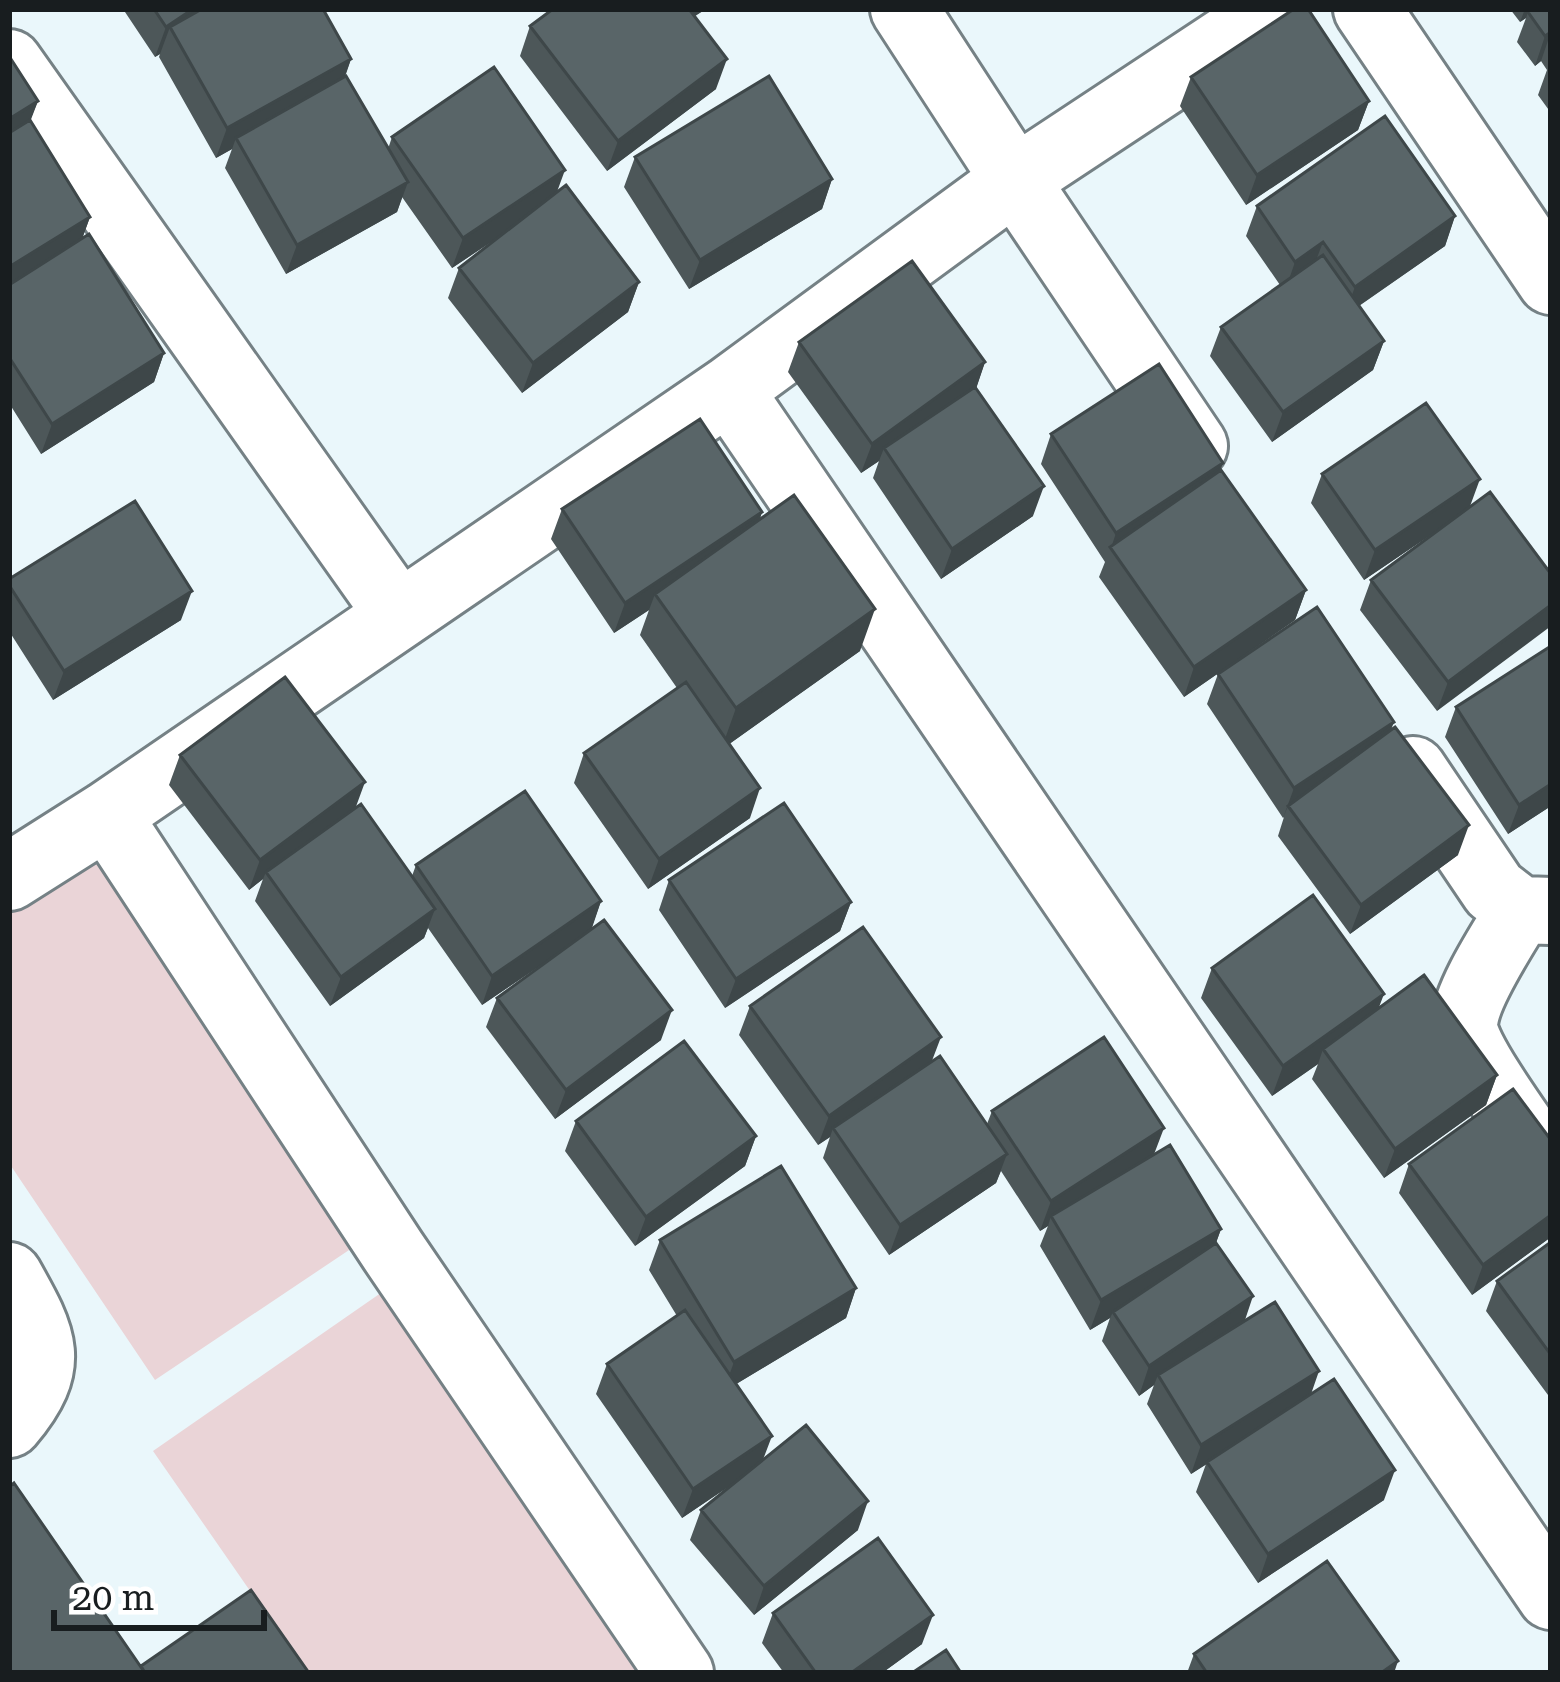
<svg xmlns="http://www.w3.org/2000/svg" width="1560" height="1682" viewBox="0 0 1560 1682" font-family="'Roboto Serif',serif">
<rect width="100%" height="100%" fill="#eaf7fb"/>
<path fill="#ead4d7" d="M100,835L370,1236L155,1380L9,1163V895Z
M388,1288L656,1673H307L153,1451Z"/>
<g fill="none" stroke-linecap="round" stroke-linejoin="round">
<defs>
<path id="minor" d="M904,9L1015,180L1194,446
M1367,9L1551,281
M9,63L399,615
M729,390L1551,1596
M1413,770L1494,890L1520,910L1551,911
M107,815L393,1251L680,1673
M9,877L107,815L729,390L1015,180L1274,9
M1520,910C1504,937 1464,996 1464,1027C1465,1052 1534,1144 1551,1170
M9,1276C44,1338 59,1365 9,1424"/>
</defs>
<use href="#minor" stroke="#758185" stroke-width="72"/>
<use href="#minor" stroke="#fff" stroke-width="66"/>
</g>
<path fill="#4d5759" d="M123,9H323L351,59L345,77L388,149L392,137L556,193L639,282L628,312L522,393L448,298L459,268L506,232L452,268L402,197L397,212L286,274L225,168L232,149L216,158L159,57L160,54L155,57Z
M553,9H706L694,16L716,89L607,171L520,56L530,26Z
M1510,9H1551V113L1538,95L1547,70L1541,61L1535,66L1517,42L1526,18L1520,22Z
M9,56L38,101L30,120L90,217L82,239L164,353L154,382L41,454L9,403Z
M1191,77L1369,101L1358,130L1246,205L1180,106Z
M635,157L832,179L822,209L689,289L624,187Z
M1257,206L1455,216L1445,246L1359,306L1384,341L1373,370L1272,442L1210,356L1221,327L1280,285L1246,236Z
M799,342L985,362L976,388L1033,516L941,579L873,478L879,461L861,473L788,372Z
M1051,434L1221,471L1306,590L1295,620L1184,697L1099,577L1105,562L1041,464Z
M1322,474L1470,507L1551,574L1437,711L1360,610L1371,580L1448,523L1364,580L1311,503Z
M562,509L762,512L760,519L860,651L729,744L750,818L648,889L574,783L584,753L677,688L640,635L649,610L614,633L551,539Z
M9,579L181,620L53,700L9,631Z
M1218,674L1391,730L1458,855L1350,934L1278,836L1284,817L1283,818L1207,704Z
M1456,707L1551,806L1508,834L1445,737Z
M180,755L355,808L412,876L416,865L601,901L591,929L661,1040L555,1119L486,1027L497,998L559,953L482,1005L428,928L424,938L330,1006L255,901L263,879L249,890L169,785Z
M669,880L851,902L840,931L725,1008L659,910Z
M1212,968L1379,1008L1497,1075L1486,1105L1384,1178L1312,1079L1318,1064L1272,1096L1201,998Z
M750,1006L932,1062L987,1124L992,1111L1154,1154L1221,1229L1216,1243L1244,1321L1310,1395L1384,1500L1258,1583L1196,1492L1206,1464L1191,1474L1147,1404L1154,1385L1139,1396L1102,1341L1110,1318L1090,1330L1040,1246L1048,1226L1040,1231L1001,1171L996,1183L889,1255L823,1158L830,1137L818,1145L739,1035Z
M576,1121L756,1136L745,1166L635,1246L565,1151Z
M1551,1140V1237L1472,1295L1399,1193L1409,1164Z
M660,1240L856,1288L846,1318L736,1384L763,1460L858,1530L754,1615L690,1540L701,1510L735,1482L682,1518L596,1394L607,1364L677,1316L649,1270Z
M1551,1242V1393L1548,1395L1486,1311L1497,1281Z
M773,1613L922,1644L882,1673H784L762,1643Z
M1194,1654L1394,1673H1187Z"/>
<path fill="#3e4749" d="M193,9H227L170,27L160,54L155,57L166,27Z
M691,9H706L686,22Z
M1525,9H1538L1528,12L1526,18L1520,22Z
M1551,32L1541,61L1535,66L1545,36Z
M351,59L340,89L236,138L232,149L216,158L227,128Z
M727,59L716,89L607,171L618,141Z
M38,101L27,130L9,141V119Z
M1369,101L1358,130L1246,205L1257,175Z
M565,170L554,200L452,268L463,238Z
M832,179L822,209L689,289L700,260Z
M408,182L397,212L286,274L297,245Z
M1455,216L1445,246L1344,316L1355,287Z
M90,217L79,247L9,290V267Z
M1323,242L1312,271L1285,291L1295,262Z
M639,282L628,312L522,393L533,363Z
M1384,341L1373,370L1272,442L1283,412Z
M164,353L154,382L41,454L52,424Z
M985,362L975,392L884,448L879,461L861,473L872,444Z
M1223,463L1212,493L1111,548L1116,533Z
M1480,479L1469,509L1364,580L1375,550Z
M1044,486L1033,516L941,579L952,549Z
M762,512L751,542L655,594L649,610L614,633L625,603Z
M1306,590L1295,620L1184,697L1194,667Z
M192,591L181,620L53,700L64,671Z
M1551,605V626L1437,711L1448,682Z
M875,609L860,651L721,750L736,708Z
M1394,722L1383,751L1288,806L1283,818L1294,788Z
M365,782L354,812L266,872L263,879L249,890L260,860Z
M1551,784V806L1508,834L1519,805Z
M760,788L750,818L648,889L659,859Z
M1469,825L1458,855L1350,934L1361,905Z
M601,901L591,931L482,1005L492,976Z
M851,902L840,931L725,1008L736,979Z
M435,909L424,938L330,1006L341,977Z
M1384,994L1373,1023L1323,1049L1318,1064L1272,1096L1283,1066Z
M672,1010L661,1040L555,1119L566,1090Z
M941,1037L930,1066L833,1128L830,1137L818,1145L829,1116Z
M1497,1075L1486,1105L1384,1178L1395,1149Z
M1164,1128L1153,1157L1051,1216L1048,1226L1040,1231L1051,1201Z
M756,1136L745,1166L635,1246L646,1217Z
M1007,1154L996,1183L889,1255L900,1225Z
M1551,1215V1237L1472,1295L1483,1265Z
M1221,1229L1210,1259L1113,1312L1110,1318L1090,1330L1101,1300Z
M856,1288L846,1318L723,1392L734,1362Z
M1253,1296L1243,1326L1158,1375L1154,1385L1139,1396L1149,1366Z
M1319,1371L1309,1400L1191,1474L1201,1445Z
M772,1436L761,1465L682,1518L693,1489Z
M1395,1470L1384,1500L1258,1583L1268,1554Z
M868,1501L858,1530L754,1615L764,1586Z
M933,1615L922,1644L882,1673H851Z
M1398,1661L1394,1673H1381Z"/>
<path fill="#596568" stroke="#3e4749" stroke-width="3" d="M154,9H193L166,27Z
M202,9H323L351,59L227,128L170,27Z
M553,9H689L727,59L618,141L530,26Z
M1294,9H1308L1369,101L1257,175L1191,77Z
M1532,9H1551V32L1545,36L1528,12Z
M9,56L38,101L9,119Z
M494,67L565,170L463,238L392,137Z
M346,76L408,182L297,245L236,138Z
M769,76L832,179L700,260L635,157Z
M1385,116L1455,216L1355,287L1323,242L1295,262L1257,206Z
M30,120L90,217L9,267V133Z
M566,185L639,282L533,363L459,268Z
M89,234L164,353L52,424L9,357V285Z
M1323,255L1384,341L1283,412L1221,327Z
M912,261L985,362L872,444L799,342Z
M1159,364L1223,463L1116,533L1051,434Z
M975,387L1044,486L952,549L884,448Z
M1426,403L1480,479L1375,550L1322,474Z
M700,419L762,512L625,603L562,509Z
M1221,470L1306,590L1194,667L1110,547Z
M1490,492L1551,574V605L1448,682L1371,580Z
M794,495L875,609L736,708L655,594Z
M135,501L192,591L64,671L9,585V579Z
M1317,607L1394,722L1294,788L1218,674Z
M1551,646V784L1519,805L1456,707Z
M285,677L365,782L260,860L180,755Z
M686,682L760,788L659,859L584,753Z
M1395,727L1469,825L1361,905L1288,806Z
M525,791L601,901L492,976L416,865Z
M784,803L851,902L736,979L669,880Z
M361,804L435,909L341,977L266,872Z
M1313,895L1384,994L1283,1066L1212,968Z
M604,920L672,1010L566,1090L497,998Z
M863,927L941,1037L829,1116L750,1006Z
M1424,975L1497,1075L1395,1149L1323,1049Z
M1104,1037L1164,1128L1051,1201L992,1111Z
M684,1041L756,1136L646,1217L576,1121Z
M940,1056L1007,1154L900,1225L833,1128Z
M1513,1089L1551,1140V1215L1483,1265L1409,1164Z
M1170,1145L1221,1229L1101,1300L1051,1216Z
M781,1166L856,1288L734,1362L660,1240Z
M1551,1242V1355L1497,1281Z
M1216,1243L1253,1296L1149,1366L1113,1312Z
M1275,1302L1319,1371L1201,1445L1158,1375Z
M685,1310L772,1436L693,1489L607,1364Z
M1334,1379L1395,1470L1268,1554L1207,1462Z
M806,1425L868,1501L764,1586L701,1510Z
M14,1483L145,1673H9V1487Z
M878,1538L933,1615L851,1673H816L773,1613Z
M1327,1561L1398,1661L1381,1673H1207L1194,1654Z
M251,1590L309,1673H145L141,1666Z
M946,1650L961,1673H912Z"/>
<rect width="1560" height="1682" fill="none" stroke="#181d1f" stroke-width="24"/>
<path d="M54 1610v18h210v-18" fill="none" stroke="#181d1f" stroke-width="6"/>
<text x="72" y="1610" font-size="36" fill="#181d1f" stroke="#ffffff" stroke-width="9" paint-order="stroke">20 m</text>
</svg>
